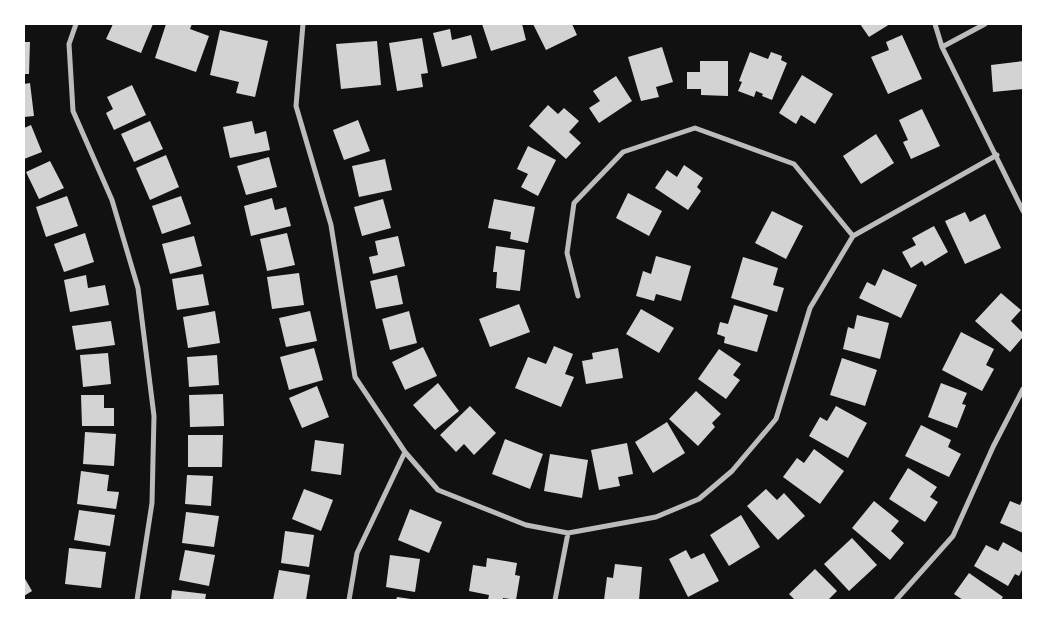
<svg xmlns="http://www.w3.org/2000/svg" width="1047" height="624" viewBox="0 0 1047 624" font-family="'Zilla Slab',serif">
<rect width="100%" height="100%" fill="#111"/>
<path fill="#d3d3d3" d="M113,24H153L141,53L106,39Z
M166,24H192L190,29L209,36L196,72L155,58Z
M482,24H522L526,40L491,51Z
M533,24H572L577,35L546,50Z
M860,24H890L869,37Z
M450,29L452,40L471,35L477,58L442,67L433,33Z
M220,30L268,41L255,97L236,93L239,82L210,75Z
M902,35L922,79L888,94L871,57L889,50L886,42Z
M422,38L428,73L421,74L423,87L397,91L389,43Z
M377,41L381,85L341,89L336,44Z
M24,42H30L29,74H24Z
M662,47L673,82L656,87L659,97L641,101L628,57Z
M750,52L768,59L771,52L782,56L781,60L787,63L772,100L762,96L763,94L756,91L754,97L738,91L742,82L739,81Z
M700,61H728V96L701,95V89H687V72H700Z
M1023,61V89L993,92L991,65Z
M802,75L833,94L815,124L801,115L796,124L779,113Z
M616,76L632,101L599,123L589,108L600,101L593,91Z
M30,83L34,116L24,117V84Z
M132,85L146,115L114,130L106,113L113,109L107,97Z
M548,105L558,114L564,108L579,121L569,132L581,143L566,159L529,126Z
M922,109L940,146L911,159L903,142L908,140L899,120Z
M358,120L370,151L344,160L333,130Z
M150,121L163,149L134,162L121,134Z
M252,121L255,134L266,131L270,150L230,158L223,127Z
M31,125L42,152L24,159V128Z
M876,134L894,163L861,184L843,156Z
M528,146L556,160L538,196L521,187L528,174L517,169Z
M166,155L179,187L150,200L136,168Z
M269,157L277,187L246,195L237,166Z
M385,159L392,190L359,197L352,166Z
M50,161L64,188L39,199L26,172Z
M684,165L703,178L697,187L701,191L688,210L655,188L667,170L677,177Z
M628,193L662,211L649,236L616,218Z
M67,196L78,226L46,237L36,207Z
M181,196L191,224L162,234L152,206Z
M272,198L275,210L286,207L291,226L251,236L244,206Z
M383,199L391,228L362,236L354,207Z
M494,199L535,207L528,243L510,239L511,232L488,228Z
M772,211L803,226L786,259L755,243Z
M965,212L970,222L985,214L1001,248L965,264L945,221Z
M934,226L948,252L925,266L922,261L911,268L902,252L916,245L912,238Z
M85,233L94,262L64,272L54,244Z
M287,233L295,265L267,271L260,239Z
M194,236L202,266L170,274L162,244Z
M398,236L405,266L373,274L369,257L378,255L375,241Z
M496,246L525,250L520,291L496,288L497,272H493Z
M656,256L691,266L681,301L656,294L654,301L636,296L643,271L651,274Z
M743,257L778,268L773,285L784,288L777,312L731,298Z
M883,269L917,285L901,318L859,298L867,282L875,286Z
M299,273L304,305L272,309L267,277Z
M203,274L209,305L177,310L172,279Z
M86,275L88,288L105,285L109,305L70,312L64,280Z
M397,275L403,304L376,309L370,281Z
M1001,293L1021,310L1011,321L1023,333V337L1010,352L975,321Z
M519,304L530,332L490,347L479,319Z
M734,305L768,315L757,352L724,343L725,337L717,334L720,322L728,324Z
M641,309L674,328L659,353L626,334Z
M215,311L220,343L188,348L183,317Z
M310,311L317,341L286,347L279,318Z
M409,311L417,343L390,350L382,319Z
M857,315L889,323L880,359L843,349L848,327L854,329Z
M111,321L115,345L76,350L72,326Z
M961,332L994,349L986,365L994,369L982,391L942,370Z
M554,346L573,354L565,374L574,377L561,407L515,388L528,357L546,364Z
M423,347L437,376L405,390L392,362Z
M314,348L323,380L289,390L280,357Z
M618,348L623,378L586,384L582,361L593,359L592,353Z
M719,349L741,364L733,375L740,380L726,399L698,379Z
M108,353L111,384L83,387L80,355Z
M217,355L219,385L189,387L187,357Z
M842,358L877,370L865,406L830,395Z
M438,383L459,411L435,430L413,405Z
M941,383L967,393L962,404L966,405L957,428L928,417Z
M317,386L329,417L302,428L289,398Z
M696,391L721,414L712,423L715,427L698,446L669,419Z
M223,394L224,426L190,427L189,395Z
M81,395H104V408H114V426H82Z
M470,406L496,433L474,455L464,444L456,452L440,435Z
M836,406L867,423L848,458L809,436L820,417L827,421Z
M667,422L685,453L653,473L635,442Z
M921,425L951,440L948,447L961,454L949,477L905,456Z
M85,432L116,434L114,466L83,464Z
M188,435H223L222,467H188Z
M505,439L543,454L530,489L492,474Z
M315,440L344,444L341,475L311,471Z
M627,443L633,474L618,477L620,486L599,490L591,450Z
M814,449L844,471L820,504L783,477L797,458L804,463Z
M550,454L588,460L582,498L544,491Z
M908,468L937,487L930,497L938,502L925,522L889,499Z
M81,471L109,475L107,491L119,492L116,509L77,504Z
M187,475L213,476L211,506L185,504Z
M304,489L333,500L321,531L292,519Z
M766,489L777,500L784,493L805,516L778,540L747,506Z
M1023,498V533L1000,523L1010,501L1020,505Z
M874,501L899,521L891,531L904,543L890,560L852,528Z
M410,509L442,522L429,553L398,540Z
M79,510L115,515L110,546L74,540Z
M186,512L219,516L214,547L182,543Z
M741,515L760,547L729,566L710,535Z
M285,531L314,535L309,567L281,563Z
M852,538L877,565L849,591L824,564Z
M1003,542L1023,553V568L1019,576L1015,574L1008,586L974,566L986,545L998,551Z
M69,548L106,552L101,588L65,584Z
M185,550L215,555L209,586L179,580Z
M686,550L691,559L704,553L719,581L688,597L669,559Z
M390,555L420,559L415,592L386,587Z
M487,558L517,563L515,575L520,576L516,600L503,598V600H488L489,595L469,591L473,565L486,567Z
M615,564L642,567L639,600H604L607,577L613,578Z
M815,569L837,591L828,600H795L789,594Z
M279,570L310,575L306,600H273Z
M969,573L1003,597L1001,600H963L954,594Z
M24,577L32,591L24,596Z
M172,590L206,594L205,600H171Z
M397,597L411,599L410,600H396Z"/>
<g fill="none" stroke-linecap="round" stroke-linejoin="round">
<path stroke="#bcbcbc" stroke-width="5" d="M76,24L69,44L73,111L112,200L138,288L154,416L152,503L137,600
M303,24L296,106L331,225L355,377L405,452L438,490L526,525L568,533L656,517L699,499L732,471L776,419L810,308L853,236L997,155
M935,24L942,47L1023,211
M942,47L985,24
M578,296L567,253L574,203L623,152L695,128L794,164L853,236
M349,600L357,553L405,452
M555,600L568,533
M896,600L953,536L993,447L1023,389"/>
</g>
<rect width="1047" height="624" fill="none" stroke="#ffffff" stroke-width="50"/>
</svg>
